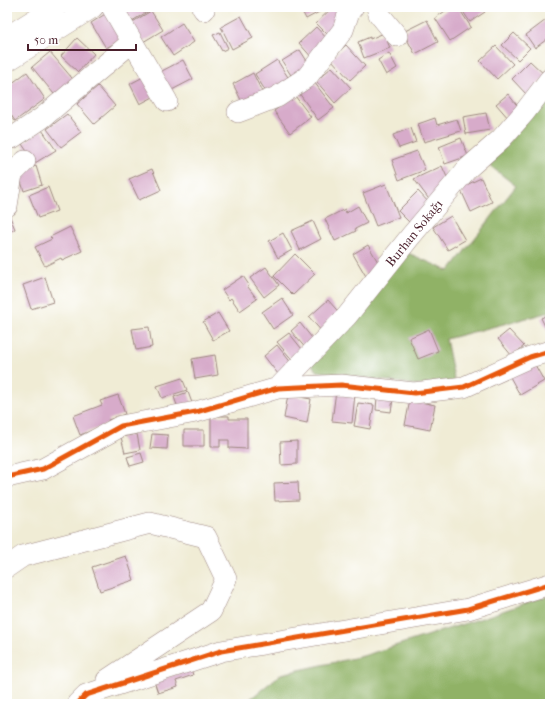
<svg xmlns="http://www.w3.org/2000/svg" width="557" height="711" viewBox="0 0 557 711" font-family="'IM FELL French Canon',serif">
<rect width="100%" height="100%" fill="#fff"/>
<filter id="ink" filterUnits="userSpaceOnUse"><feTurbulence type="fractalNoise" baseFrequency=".025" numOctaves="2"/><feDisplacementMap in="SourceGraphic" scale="8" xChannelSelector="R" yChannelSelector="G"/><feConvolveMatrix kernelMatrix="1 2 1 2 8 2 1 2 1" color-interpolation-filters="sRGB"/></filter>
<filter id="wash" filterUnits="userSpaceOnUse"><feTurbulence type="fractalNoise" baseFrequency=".012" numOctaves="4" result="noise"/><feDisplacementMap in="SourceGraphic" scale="16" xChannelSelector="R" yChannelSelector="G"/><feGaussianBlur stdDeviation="0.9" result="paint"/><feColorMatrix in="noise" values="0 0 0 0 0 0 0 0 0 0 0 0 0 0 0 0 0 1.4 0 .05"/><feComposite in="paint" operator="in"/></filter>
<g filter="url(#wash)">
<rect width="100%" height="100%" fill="#f0ecd5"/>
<path fill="#90b266" stroke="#6d6848" d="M550,94V312L446,339L455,383L424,386L316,371L308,357L401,250L449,271L516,186L489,165Z
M550,595V704H244L281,674L363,656L479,619Z"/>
<g id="blocks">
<path fill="#d7abca" d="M123,7H155L132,21Z
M300,7H319L321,11L306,19Z
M333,7L345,19L328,35L316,23Z
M451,7H458L471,27L450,41L435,18Z
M460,7H482L485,12L470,22Z
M110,11L126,37L106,48L91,23Z
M151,11L163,30L143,42L131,23Z
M241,16L253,38L232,49L221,27Z
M427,20L438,42L415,54L403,32Z
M546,20L550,26V37L535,48L526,35Z
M182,23L194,42L173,56L161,37Z
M316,27L331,43L313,59L299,43Z
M220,32L228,48L222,51L213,35Z
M384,33L390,48L364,58L358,42L370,37V39Z
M514,33L530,48L518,60L502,45Z
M77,38L94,54L78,72L61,56Z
M346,45L365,66L350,80L331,59Z
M496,46L513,64L497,79L480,61Z
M300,50L312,69L294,80L282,61Z
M50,52L77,84L58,99L32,67Z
M389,53L397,68L386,75L378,60Z
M183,60L193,79L170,91L160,72Z
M277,60L291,82L268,95L255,74Z
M530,61L546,76L527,95L512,79Z
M332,67L351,88L335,103L316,81Z
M27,72L45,99L15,121L7,109V87Z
M253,73L263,94L243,104L233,84Z
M147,75L157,95L140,104L130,84Z
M314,82L334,108L318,120L299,93Z
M98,86L115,106L94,124L77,104Z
M508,94L520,109L509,119L496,104Z
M295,96L311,117L290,133L274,111Z
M486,113L490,130L466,134L463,117Z
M67,114L81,132L61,147L47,129Z
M435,118L437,125L457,119L461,131L424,142L418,124Z
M411,128L416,142L399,148L393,135Z
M42,130L56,150L35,163L22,144Z
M461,138L468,156L445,164L439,147Z
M417,151L425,170L399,180L392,160Z
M36,166L42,185L24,191L18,172Z
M442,166L450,184L431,202L414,179Z
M152,169L161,190L139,200L129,179Z
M481,178L492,202L471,212L460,188Z
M386,184L399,217L376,226L363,193Z
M48,187L57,211L38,218L29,195Z
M418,191L431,205L412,225L398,211Z
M358,206L367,223L355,229L356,231L335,241L325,219L345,209L346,213Z
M451,216L465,240L448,250L433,227Z
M10,217L15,229L7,233V218Z
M313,221L321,239L300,250L291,231Z
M70,227L82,251L62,260L61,258L45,266L35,247L52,239L50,237Z
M283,233L292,250L278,258L269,241Z
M368,245L382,269L367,278L353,254Z
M295,254L315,274L293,295L274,276Z
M266,267L279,285L264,297L250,278Z
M243,276L249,285L248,287L257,299L240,311L231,298L229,300L222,290Z
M45,277L53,302L31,309L23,285Z
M282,298L293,315L273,329L262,312Z
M328,300L343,317L324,334L309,317Z
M218,313L229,331L213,340L203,322Z
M550,314V336L541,318Z
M300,323L316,343L307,350L291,331Z
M149,327L152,347L136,350L132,329Z
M429,329L438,351L418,359L409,338Z
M509,330L524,346L512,356L498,339Z
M289,333L306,354L295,363L277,342Z
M277,345L292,364L278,374L264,356Z
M215,355L218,375L195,379L192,359Z
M534,363L544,381L520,395L510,377Z
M182,378L187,390L162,398L157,386Z
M336,391L355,394L352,423L332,421Z
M188,392L192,403L178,408L174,397Z
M118,395L125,414L108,420L109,424L80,435L73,416L102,405L100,401Z
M288,395L311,399L307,423L284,418Z
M377,397L393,399L391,412L376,410Z
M410,400L435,405L430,430L405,425Z
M358,403L374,405L370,429L354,426Z
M211,416H229V419H247V449L229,448V440H220V447H211Z
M184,430H204V446H184Z
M137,434L140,450L125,453L121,437Z
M152,434L168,435L167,449L150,448Z
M297,441V464L281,465L280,442Z
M141,453L144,462L130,466L127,457Z
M298,482L299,500L275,501L274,483Z
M126,556L134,580L100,591L92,567Z
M191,669L193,675L176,681L178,687L158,693L154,681Z"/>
</g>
</g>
<g filter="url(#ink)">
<use href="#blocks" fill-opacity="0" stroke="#9d8680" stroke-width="1"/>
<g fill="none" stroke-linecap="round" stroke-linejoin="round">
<defs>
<path id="minor" d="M112,7L167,101
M202,7L204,10
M377,7L379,14L397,36
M7,37L55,7
M7,61L93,7
M238,112L277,97L307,77L343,30L349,12L353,7
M12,138L42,118L132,42
M7,206L12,174L25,161
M278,388L347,316L410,237L467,169L501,139L524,113L550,79
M7,477L43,469L121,426L196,412L278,388L341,385L414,393L464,387L530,357L550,351
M7,567L23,556L150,523L206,537L226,579L211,611L107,680
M77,704L86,695L221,651L468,609L550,584"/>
</defs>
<use href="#minor" stroke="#9d8680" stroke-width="22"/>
<use href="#minor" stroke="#fff" stroke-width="21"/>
<defs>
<path id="cycleway" d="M7,477L43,469L121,426L196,412L278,388L341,385L414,393L464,387L530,357L550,351
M77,704L86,695L221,651L468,609L550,584"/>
</defs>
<use href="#cycleway" stroke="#fff" stroke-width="8"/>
<use href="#cycleway" stroke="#e8590c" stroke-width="5"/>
</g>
</g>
<g text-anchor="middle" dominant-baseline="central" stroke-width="4" stroke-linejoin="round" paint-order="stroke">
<g font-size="13" fill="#4a1f2b" stroke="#fff">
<text transform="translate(414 233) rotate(-51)">Burhan Sokağı</text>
</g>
</g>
<rect width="557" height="711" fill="none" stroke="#fff" stroke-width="24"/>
<path d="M28 44v6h108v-6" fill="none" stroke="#4a1f2b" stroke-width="2"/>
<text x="34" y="44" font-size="12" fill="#4a1f2b" stroke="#ffffff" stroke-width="3" paint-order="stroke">50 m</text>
</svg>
